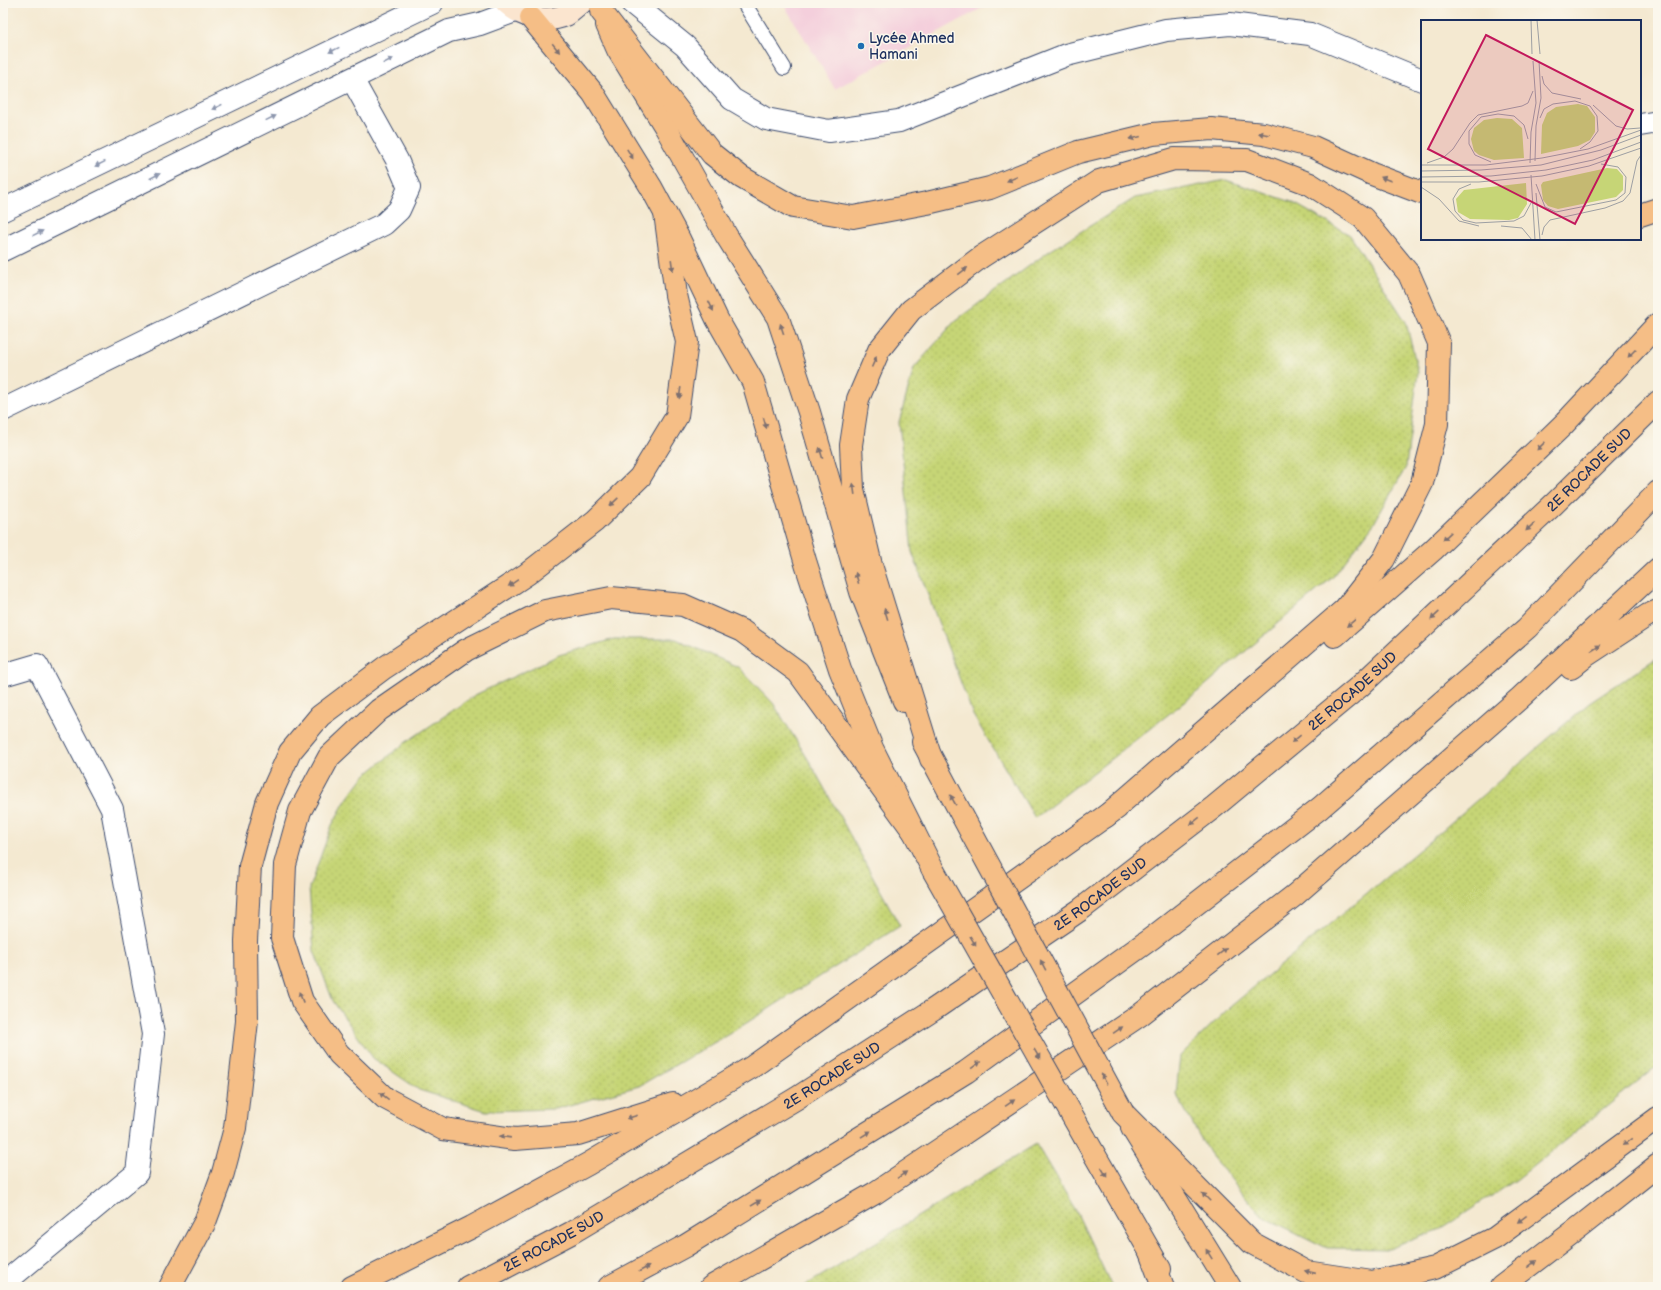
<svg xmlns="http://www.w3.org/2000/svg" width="1661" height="1290" viewBox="0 0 1661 1290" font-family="'Balsamiq Sans',sans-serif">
<defs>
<pattern id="grass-dots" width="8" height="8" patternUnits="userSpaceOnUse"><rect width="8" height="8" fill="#c6d576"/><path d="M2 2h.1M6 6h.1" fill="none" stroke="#aab768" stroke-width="1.8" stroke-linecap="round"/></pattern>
</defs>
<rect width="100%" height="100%" fill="#fbf7ec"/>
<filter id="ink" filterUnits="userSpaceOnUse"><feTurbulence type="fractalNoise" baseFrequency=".025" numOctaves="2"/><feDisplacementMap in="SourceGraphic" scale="8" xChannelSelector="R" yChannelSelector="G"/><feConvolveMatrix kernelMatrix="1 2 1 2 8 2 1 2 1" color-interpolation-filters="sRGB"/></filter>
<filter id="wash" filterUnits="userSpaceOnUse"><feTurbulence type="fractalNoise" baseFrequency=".012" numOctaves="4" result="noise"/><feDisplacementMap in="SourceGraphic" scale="16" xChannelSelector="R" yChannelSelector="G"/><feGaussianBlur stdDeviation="0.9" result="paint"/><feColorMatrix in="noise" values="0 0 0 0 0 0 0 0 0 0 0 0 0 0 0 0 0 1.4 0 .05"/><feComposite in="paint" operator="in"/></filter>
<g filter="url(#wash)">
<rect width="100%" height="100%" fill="#f4e9d1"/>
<path fill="#f4cfdc" d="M783,3H991L835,89Z"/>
<path fill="url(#grass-dots)" stroke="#70826a" d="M1226,180L1292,202L1350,235L1406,322L1418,372L1406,467L1373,525L1333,577L1201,689L1035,818L973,715L912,552L899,422L914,368L955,321L1048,252L1135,198Z
M614,639H676L738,667L773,703L811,764L900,926L729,1034L639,1086L555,1109L486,1111L419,1090L373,1058L333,1001L314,951L309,888L332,825L346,800L364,776L405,743L475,695L559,655Z
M1658,657V1065L1516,1180L1441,1229L1389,1249L1327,1248L1262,1216L1209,1153L1176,1094L1180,1056L1230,1007L1432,839L1588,704Z
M1036,1144L1075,1209L1112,1287H803Z"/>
</g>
<g filter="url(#ink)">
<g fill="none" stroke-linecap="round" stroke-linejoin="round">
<defs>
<path id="service" d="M744,3L784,68"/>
<path id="minor" d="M632,3L685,46L732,99L766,119L829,131L899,121L1066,55L1166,30L1230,24L1310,34L1422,80
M1640,125L1658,122
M3,210L432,3
M3,250L449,31L480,24L515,11
M3,410L384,224L399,210L409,188L397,160L352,79
M3,675L37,665L112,809L153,1034L137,1173L3,1284"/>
<path id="secondary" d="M507,3C522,17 545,24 566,15C571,12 576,7 581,3"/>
<path id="trunk" d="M531,18L593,93L651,187L679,239L717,319L753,382L806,564L840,669L872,748L933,870
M607,25L618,50L666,128L726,235L778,318L809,412L861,592L904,701
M923,742L972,834
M1132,1128L1230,1287
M1085,1138L1160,1269"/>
<g id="motorway">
<path d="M601,11L712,154L741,177L793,207L853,217L927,203L990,188L1078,152L1153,134L1211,129L1264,134L1313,147L1372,174L1422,193"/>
<path d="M1640,215L1658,209"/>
<path d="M1335,636L1433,550L1564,424L1658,324"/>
<path d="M1571,668L1587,655L1648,615L1658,611"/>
<path d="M931,759L871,565L853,489L851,445L858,399L879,350L911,310L981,257L1099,181L1174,159L1247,160L1310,184L1363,218L1409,274L1439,343L1437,424L1422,483L1384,559L1345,609L1105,817"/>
<path d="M673,1104L578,1134L515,1139L443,1129L385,1098L339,1054L302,1001L282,938L285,865L300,811L329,757L379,710L466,650L545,611L611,598L683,605L742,631L798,672L914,832"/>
<path d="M1123,1113L1252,1243L1306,1272L1372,1282L1435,1268L1495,1238L1658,1118"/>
<path d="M1150,1252L1163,1287"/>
<path d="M170,1287L205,1222L223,1173L235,1128L247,1021L246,941L250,866L267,803L290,752L320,716L384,668L527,574L595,521L640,477L677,416L687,342L676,295L665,213"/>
<path d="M352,1287L472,1227L588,1164L752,1067L1117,808"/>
<path id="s1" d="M468,1287L571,1233L797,1098L933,1010L1080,910L1214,807L1360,686L1554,504L1658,402"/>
<path d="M609,1287L685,1246L966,1072L1152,938L1320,808L1527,628L1658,492"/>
<path d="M711,1287L875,1193L1140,1015L1295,895L1520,698L1658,569"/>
<path d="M1501,1287L1581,1226L1658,1165"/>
</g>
</defs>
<use href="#service" stroke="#3c4b6f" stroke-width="16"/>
<use href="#minor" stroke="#3c4b6f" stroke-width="24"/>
<use href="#secondary" stroke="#3c4b6f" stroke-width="24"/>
<use href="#trunk" stroke="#3c4b6f" stroke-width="24"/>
<use href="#motorway" stroke="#3c4b6f" stroke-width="24"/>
<use href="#service" stroke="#fff" stroke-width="14"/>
<use href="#minor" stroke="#fff" stroke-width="22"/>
<use href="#secondary" stroke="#fbe5cf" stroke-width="22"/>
<use href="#trunk" stroke="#f5be86" stroke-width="22"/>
<use href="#motorway" stroke="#f5be86" stroke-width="22"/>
<defs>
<path id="trunk-bridge" d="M972,834L1123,1113
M933,870L1085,1138"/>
</defs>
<use href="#trunk-bridge" stroke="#3c4b6f" stroke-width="24" stroke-linecap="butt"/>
<use href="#trunk-bridge" stroke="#f5be86" stroke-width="22"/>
</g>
<defs><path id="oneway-solid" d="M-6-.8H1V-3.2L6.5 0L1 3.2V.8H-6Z"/></defs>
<g fill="#7d6f70">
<use href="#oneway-solid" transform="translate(556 48) rotate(51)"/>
<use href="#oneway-solid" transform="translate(1264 134) rotate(-170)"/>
<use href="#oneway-solid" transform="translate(1135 138) rotate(166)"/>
<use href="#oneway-solid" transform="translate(630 154) rotate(58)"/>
<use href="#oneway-solid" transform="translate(1012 179) rotate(158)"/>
<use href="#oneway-solid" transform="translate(1386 179) rotate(-159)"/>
<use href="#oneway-solid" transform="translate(672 265) rotate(82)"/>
<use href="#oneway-solid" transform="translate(963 271) rotate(-37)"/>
<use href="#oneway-solid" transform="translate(711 306) rotate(65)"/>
<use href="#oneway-solid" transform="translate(782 329) rotate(-108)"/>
<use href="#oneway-solid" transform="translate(1632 353) rotate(134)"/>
<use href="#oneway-solid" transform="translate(874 362) rotate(-66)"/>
<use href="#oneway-solid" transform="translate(680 393) rotate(98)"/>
<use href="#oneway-solid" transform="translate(765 423) rotate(74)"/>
<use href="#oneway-solid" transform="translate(1541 446) rotate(136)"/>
<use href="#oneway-solid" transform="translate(821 453) rotate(-106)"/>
<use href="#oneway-solid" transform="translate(854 489) rotate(-98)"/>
<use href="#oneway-solid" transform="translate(614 502) rotate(136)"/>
<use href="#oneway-solid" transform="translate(1530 527) rotate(137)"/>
<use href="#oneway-solid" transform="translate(1447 536) rotate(136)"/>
<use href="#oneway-solid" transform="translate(857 578) rotate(-106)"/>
<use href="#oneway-solid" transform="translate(513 583) rotate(146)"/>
<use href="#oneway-solid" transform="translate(886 614) rotate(-107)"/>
<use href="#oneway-solid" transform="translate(1435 616) rotate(137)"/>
<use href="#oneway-solid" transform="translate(1351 623) rotate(141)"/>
<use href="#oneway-solid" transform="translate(1596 648) rotate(-33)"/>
<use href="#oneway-solid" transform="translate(1296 739) rotate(141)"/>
<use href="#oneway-solid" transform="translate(953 800) rotate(-119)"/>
<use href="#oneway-solid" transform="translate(1195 821) rotate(142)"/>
<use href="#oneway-solid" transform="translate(973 941) rotate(60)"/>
<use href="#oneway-solid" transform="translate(1222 952) rotate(-38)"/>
<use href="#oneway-solid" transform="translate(1043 965) rotate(-118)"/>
<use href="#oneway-solid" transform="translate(301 997) rotate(-111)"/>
<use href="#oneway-solid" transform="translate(1118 1030) rotate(-34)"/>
<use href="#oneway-solid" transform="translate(1037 1054) rotate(60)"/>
<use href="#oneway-solid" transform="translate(976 1065) rotate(-36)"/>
<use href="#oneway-solid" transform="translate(1104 1079) rotate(-118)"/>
<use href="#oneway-solid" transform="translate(384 1096) rotate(-142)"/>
<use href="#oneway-solid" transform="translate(1010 1103) rotate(-34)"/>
<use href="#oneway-solid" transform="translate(632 1117) rotate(162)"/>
<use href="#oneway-solid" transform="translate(866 1134) rotate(-32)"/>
<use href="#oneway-solid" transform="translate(505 1137) rotate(-172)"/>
<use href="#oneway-solid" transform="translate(1627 1142) rotate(143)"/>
<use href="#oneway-solid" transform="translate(1104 1172) rotate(60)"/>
<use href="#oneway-solid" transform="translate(902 1175) rotate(-34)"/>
<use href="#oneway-solid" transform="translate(1206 1197) rotate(-135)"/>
<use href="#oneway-solid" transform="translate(756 1203) rotate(-32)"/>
<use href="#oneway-solid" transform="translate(1522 1219) rotate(144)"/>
<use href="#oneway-solid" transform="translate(1209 1254) rotate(-122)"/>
<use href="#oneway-solid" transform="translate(1532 1264) rotate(-37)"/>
<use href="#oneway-solid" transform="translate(644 1269) rotate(-28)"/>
<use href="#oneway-solid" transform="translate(1310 1272) rotate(-167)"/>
</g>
<g fill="#8d97ae">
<use href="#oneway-solid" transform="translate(334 50) rotate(154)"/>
<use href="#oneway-solid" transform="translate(388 61) rotate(-26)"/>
<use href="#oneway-solid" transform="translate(217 107) rotate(154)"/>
<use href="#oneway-solid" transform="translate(271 118) rotate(-26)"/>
<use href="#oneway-solid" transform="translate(100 164) rotate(154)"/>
<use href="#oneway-solid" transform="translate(155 176) rotate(-26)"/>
<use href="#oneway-solid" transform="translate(38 233) rotate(-26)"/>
</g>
</g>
<circle fill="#1f6fb2" stroke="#fbf7ec" stroke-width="1.5" cx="861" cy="46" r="4"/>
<g text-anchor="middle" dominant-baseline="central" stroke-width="3" stroke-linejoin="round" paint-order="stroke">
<g font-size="14" fill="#1b2f5e" stroke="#fbf7ec" text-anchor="start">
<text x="869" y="38">Lycée Ahmed<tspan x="869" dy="16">Hamani</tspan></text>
</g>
<g font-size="14" fill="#1b2f5e" stroke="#fbf7ec">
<text stroke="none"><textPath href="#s1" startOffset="1393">2E ROCADE SUD</textPath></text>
<text stroke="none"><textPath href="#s1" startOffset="1069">2E ROCADE SUD</textPath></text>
<text stroke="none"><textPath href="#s1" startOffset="745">2E ROCADE SUD</textPath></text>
<text stroke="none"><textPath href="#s1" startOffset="421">2E ROCADE SUD</textPath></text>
<text stroke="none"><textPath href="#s1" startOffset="97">2E ROCADE SUD</textPath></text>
</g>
</g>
<g transform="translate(1421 20)">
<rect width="220" height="220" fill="#f4e9d1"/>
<path d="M157,84L166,86L174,97V112L169,120L157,126L120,134L121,105L126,93L135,87ZM76,98L91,99L101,108L103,138L73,140L58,135L53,131L50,119L53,108L63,100ZM186,148L196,149L202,156V170L195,177L137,189L127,186L122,180L120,165L122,162ZM105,163L106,184L97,198L88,200L49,199L37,192L35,179L43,170Z" fill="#c6d576"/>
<path fill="none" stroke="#9d9fa3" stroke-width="1" d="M110,0L111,34M116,0L119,34M121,56L123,64L131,73L160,79M172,85L195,106L206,109L219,108M119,98L123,89L132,84L154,81L169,86L176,96L177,111L169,122L159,129M114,141L115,106L120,78L118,41M70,142L54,135L48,124V111L60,97L77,94L93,96L103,105L107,119M6,143L23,137L32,129L49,103L57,95L101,86L107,83L112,71M109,143L110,112L115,83L112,41M0,145H65L121,138L167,129L220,110M0,151L60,150L120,145L180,130L220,115M110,155L114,220M0,157L70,156L125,150L172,140L220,122M0,162H58L121,156L168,146L220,128M50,164L38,169L32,179L34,191L42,200L55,203L93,201L103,196L110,183M115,164L124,187L135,192L195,180L204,173L205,157L197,147L180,144M0,167L18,179L38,201L58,206M115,173L119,220M80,206L101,208L111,220M121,215L123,207L129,200L184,188L202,181L209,173L216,141L220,135"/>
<path fill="#c2185b" fill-opacity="0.15" stroke="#c2185b" stroke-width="2" d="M65,15L212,90L154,204L7,129Z"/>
<rect width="220" height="220" fill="none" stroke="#1b2f5e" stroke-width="2"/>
</g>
<rect width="1661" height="1290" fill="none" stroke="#fbf7ec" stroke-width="16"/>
</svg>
